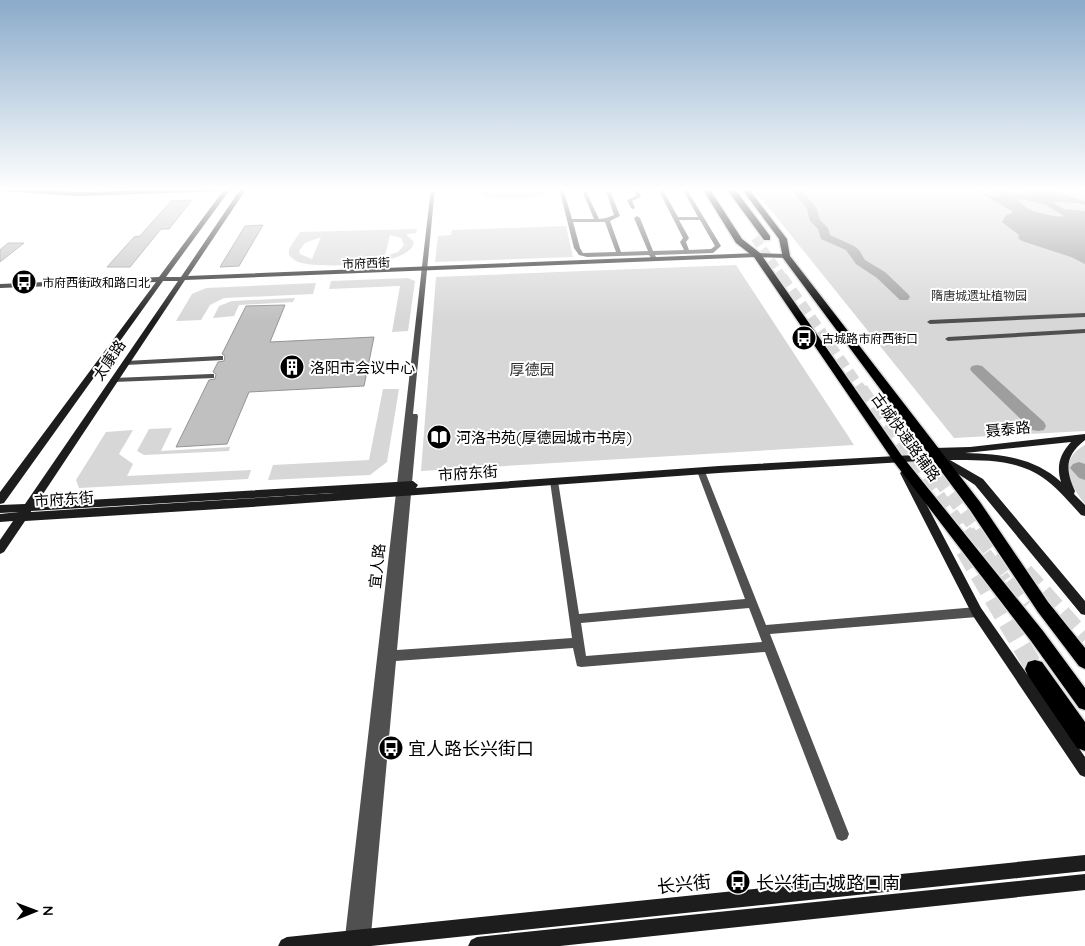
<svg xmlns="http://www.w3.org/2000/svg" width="1085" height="946" viewBox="0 0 1085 946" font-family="Quicksand,'Noto Sans SC',sans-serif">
<rect width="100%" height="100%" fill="#fff"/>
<path fill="#d7d7d7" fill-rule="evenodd" d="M537,188L543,190L544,194C535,200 490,201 482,195V192L492,189Z
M753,188H1085V431L954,438Z
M566,226L573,257L435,262L438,236L451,235L452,230Z
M417,229L416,233L406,234L414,242C411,267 321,268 302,263C296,262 293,259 289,255V249L300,232ZM390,235L401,238L404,245L398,252L385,256ZM321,237L312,259L300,254L299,251L305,243Z
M736,265L854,445L421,471L436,277Z
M408,278L415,281L408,331L392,332L400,286L329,289L331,281Z
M316,283L313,294L224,298L210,305L201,320L176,321L192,294L206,288Z
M295,298L293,302L239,305L234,316L213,318L219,306L232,301Z
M383,389H399L387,462L370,475L268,480L273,465L369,460Z
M172,428L161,451L230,447L229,451L144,455L137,451L149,429Z
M133,430L119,454L133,464L127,476L251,470L248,479L79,488L76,480L106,432Z
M1085,445V504C1069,484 1057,460 1085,445Z"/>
<path fill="#9e9e9e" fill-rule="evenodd" d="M972,188C983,189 988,198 1000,196L999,194L985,188C1001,188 1013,195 1030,196L1016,188H1040L1085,201V205L1078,203L1052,202L1064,209L1085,211V264L1071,257L1022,241L1018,238L1019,235L1002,222L1006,215L1012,213V211ZM1019,199L1044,204L1064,216C1056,218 1034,212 1027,208C1024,206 1021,202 1017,200Z"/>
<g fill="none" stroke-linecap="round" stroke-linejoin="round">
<path fill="#9e9e9e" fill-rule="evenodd" d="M790,188H800L817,209L820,220L828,228L830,235L854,246L859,250L865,260L885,272L908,294L910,297L908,300H900L877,278L856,264L846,250L821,239L818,229L810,221L807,209Z
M977,365L982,366L1044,422L1046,426L1044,430L1038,431L1032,430L972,372L970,369L972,366Z
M1079,462L1085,464V480L1079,478L1070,468L1073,464Z"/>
</g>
<path fill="#c0c0c0" stroke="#949494" d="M192,200L169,229H161L130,267H107L134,237L140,236L171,201Z
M263,225L239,266L220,267L245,226Z
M8,243H24L0,262V250Z
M285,305L270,342L374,337L364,386L249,392L227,444L176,447L209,380L215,379L216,374L213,372L218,362L224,361L225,356L222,354L246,306Z"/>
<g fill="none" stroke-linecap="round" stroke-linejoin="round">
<path stroke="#d9d9d9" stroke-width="9" stroke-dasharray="9 4.5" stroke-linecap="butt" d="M755,238L783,278"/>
<path stroke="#d9d9d9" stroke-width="11" stroke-dasharray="11 5.5" stroke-linecap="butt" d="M782,277L862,391"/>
<path stroke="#d9d9d9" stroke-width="14" stroke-dasharray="14 8" stroke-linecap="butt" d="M861,389L913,463L967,534
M898,424L980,534"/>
<path stroke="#d9d9d9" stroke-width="19" stroke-dasharray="19 9" stroke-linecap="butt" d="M966,533L1003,582
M979,533L1032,601
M965,550L1035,669
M1024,572L1085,640"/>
<defs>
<path id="primary" d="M702,188H709L742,239L760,253L902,456L1043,631L1085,688V710L1079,708L1031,641L894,462L754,257L736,243Z
M741,188H748L787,239L790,256L980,502L1048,602L1085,648V669L1079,666L1038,612L970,510L783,258L779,239Z"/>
<path id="highway" d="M726,188H734L770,236V240H764Z
M1035,660L1042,662L1085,722V751L1077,748L1028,676L1025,669L1028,662Z"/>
</defs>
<use href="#primary" stroke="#dbdbdb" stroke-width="3"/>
<use href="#highway" stroke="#dbdbdb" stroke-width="3"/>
<path fill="#505050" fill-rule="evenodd" d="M431,188H435L413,414H417L418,416L397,650L572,638L550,481L554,478L558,481L579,614L745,599L697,471L701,468L704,469L766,625L977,607L981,609L982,612L981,615L977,617L770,634L849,834L847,839L842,841L837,839L765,652L581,667L577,666L573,648L396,661L370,946H344ZM749,608L762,642L586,656L581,623Z
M559,188H563L572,219H594L581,188L585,189L599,219L606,218L614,215L605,188H609L620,216L610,221L621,252L648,251L634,218L637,216L640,218L653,251L684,250L680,242L683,238L659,191L663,188H669L664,192L678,217H698L682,188H686L721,246L713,253L655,255L656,257L653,259L651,258L649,255L587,257L579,255L574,248ZM679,220H700L715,246L711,249L689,250L686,242L689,238ZM573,222H605L616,252L583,253L580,248Z
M633,188H637L641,197L632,201L635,208L633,209L631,208L627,200L636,196Z
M1085,313V317L930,324L927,322L930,320Z
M1085,329V333L948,341L945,339L948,337Z
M220,356H223V360L126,365L122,363L126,361Z
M211,374H214V378L114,382L110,380L114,378Z"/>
<path fill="#1d1d1d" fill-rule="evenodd" d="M0,188L79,192L233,188V190L229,191L166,277H181L241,188H247L188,276L757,253L786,254L789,256L786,258L757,257L185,280L37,503L413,481L418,485L416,488L719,466L932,454L929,451L934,448L970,447L1085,434V440C1065,456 1065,469 1075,491L1074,494L1085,505V516L1081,515C1069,502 1057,487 1042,477C1016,459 981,460 950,460L983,479L1085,601V615L1081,614L975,485L937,460L719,473L252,507L25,521L4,552L0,554V540L13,521L0,522V514L19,512L0,513V505L25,504L178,281H163L4,503L0,504V492L156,282L0,288V284L159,277L223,191L79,196L0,191ZM1071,442C1060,454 1056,466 1061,482C1034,457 1000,454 965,453ZM351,492L31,512V511Z
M905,469L910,473L981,608L1085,757V777L1080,775L973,616L900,473Z
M1085,855V871L371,946H278L281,940L287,937Z
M1085,874V890L560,946H468L471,940L477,937Z"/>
<use href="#primary" fill="#000" fill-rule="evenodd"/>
<use href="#highway" fill="#000" fill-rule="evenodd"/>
</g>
<linearGradient id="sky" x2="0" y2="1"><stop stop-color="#8aabca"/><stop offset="0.59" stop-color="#fff"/><stop offset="1" stop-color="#fff" stop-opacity="0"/></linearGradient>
<rect width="1085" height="321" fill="url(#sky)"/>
<defs>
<symbol id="bus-disc" viewBox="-11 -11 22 22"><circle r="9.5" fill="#000" stroke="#fff"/><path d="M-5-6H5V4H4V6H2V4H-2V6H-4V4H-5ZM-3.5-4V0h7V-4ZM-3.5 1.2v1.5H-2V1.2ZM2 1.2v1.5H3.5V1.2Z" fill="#fff"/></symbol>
<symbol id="building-disc" viewBox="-11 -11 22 22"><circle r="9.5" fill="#000" stroke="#fff"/><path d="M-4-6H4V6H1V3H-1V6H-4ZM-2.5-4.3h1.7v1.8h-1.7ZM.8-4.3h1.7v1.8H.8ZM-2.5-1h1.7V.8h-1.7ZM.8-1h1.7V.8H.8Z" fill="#fff"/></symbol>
<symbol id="library-disc" viewBox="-11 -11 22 22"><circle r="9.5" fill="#000" stroke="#fff"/><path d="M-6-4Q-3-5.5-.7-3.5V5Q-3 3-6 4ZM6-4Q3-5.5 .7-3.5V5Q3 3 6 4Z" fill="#fff"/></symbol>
</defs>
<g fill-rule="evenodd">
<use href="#bus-disc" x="10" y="268" width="28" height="28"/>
<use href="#bus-disc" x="790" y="324" width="28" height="28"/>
<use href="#building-disc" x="278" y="353" width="28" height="28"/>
<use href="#library-disc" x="425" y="423" width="28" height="28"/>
<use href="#bus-disc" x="377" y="734" width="28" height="28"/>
<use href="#bus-disc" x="724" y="868" width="28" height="28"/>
</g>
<g text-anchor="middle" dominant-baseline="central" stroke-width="4" stroke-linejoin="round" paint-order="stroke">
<g font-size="12" fill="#000" stroke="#fff">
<text transform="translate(366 263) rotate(-2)">市府西街</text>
</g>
<g font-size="12" fill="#000" stroke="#fff" text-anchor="start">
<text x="42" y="282">市府西街政和路口北</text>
<text x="822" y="338">古城路市府西街口</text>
</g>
<g font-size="12" fill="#2e2e2e" stroke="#fff">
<text x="979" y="295">隋唐城遗址植物园</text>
</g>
<g font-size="15" fill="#000" stroke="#fff">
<text transform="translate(109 360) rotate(-56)">太康路</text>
<text transform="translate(1008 429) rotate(-6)">聂泰路</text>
<text transform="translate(906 437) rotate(54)">古城快速路辅路</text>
<text transform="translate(468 473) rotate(-4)">市府东街</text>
<text transform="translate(64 499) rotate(-4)">市府东街</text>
<text transform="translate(377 566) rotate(-84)">宜人路</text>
</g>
<g font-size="15" fill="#000" stroke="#fff" text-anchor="start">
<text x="310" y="367">洛阳市会议中心</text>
<text x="456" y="437">河洛书苑(厚德园城市书房)</text>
</g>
<g font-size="15" fill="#2e2e2e" stroke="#fff">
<text x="532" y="369">厚德园</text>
</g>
<g font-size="18" fill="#000" stroke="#fff" text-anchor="start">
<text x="408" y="748">宜人路长兴街口</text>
<text x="756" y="882">长兴街古城路口南</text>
</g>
<g font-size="18" fill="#000" stroke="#fff">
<text transform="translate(684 884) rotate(-6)">长兴街</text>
</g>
</g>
<g transform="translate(35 911) rotate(89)" stroke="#ffffff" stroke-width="4" paint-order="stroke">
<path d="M0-4L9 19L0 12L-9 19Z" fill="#000000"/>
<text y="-8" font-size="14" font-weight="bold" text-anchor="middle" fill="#000000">N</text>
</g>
</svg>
